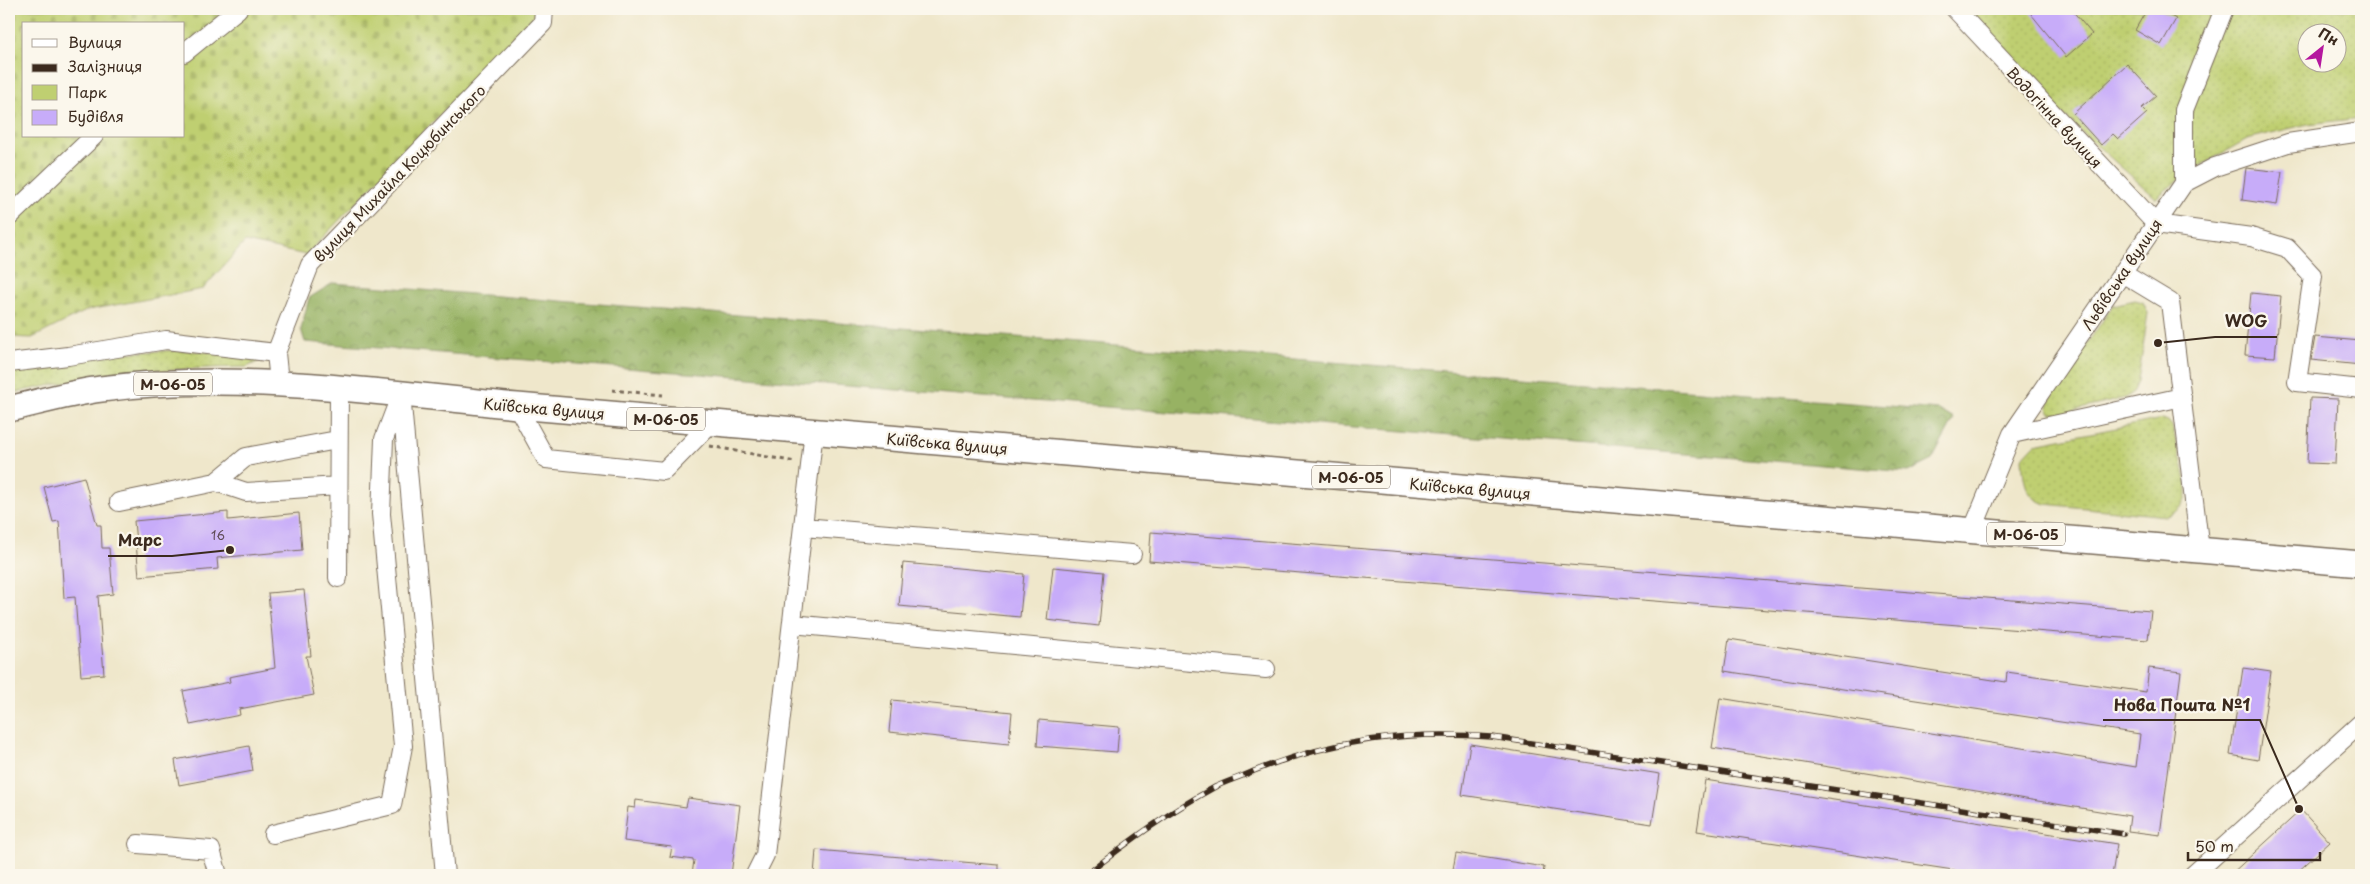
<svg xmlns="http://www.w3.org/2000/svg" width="2370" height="884" viewBox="0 0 2370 884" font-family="'Playpen Sans',sans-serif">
<defs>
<pattern id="green-dots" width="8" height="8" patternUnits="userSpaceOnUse" patternTransform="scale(1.25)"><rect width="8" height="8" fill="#bfcf71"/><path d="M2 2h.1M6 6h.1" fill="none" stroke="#a5b261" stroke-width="1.8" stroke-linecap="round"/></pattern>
<pattern id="forest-crowns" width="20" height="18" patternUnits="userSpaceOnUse" patternTransform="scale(1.25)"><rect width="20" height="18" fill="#97b263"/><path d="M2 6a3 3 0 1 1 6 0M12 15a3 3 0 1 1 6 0" fill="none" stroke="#7c9151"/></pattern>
<pattern id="cemetery-stones" width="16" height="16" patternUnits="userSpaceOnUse" patternTransform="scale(1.25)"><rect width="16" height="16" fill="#bfcf71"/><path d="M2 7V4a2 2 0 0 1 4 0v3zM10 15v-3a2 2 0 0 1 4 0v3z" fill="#a5b261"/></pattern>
</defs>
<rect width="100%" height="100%" fill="#fbf7ec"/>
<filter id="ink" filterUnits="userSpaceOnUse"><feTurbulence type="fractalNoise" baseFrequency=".02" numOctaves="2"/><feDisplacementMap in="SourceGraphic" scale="10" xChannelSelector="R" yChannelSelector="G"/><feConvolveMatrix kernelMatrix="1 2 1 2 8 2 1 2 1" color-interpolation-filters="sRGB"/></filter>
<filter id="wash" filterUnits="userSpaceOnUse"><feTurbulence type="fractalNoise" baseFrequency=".0096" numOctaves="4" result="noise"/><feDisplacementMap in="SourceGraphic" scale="20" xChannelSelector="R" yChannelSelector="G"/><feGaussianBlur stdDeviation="1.12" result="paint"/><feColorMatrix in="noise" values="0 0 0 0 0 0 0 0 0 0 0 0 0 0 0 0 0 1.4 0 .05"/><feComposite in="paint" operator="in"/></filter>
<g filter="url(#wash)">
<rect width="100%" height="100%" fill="#efe7cb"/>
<path fill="url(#green-dots)" stroke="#7d7c48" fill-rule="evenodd" d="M1948,9H2361V118L2308,124L2247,139L2186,174L2156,198L2040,95ZM2308,32H2338V62H2308Z
M2135,300L2143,302L2148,313L2138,381L2134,391L2125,398L2060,414L2051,413L2048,408L2049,401L2113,305Z
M181,350L254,356L259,361L247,367C167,368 87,376 9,394V369L123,353Z
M2162,419L2168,421L2172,426C2176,444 2187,474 2187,492C2188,504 2177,513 2166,516L2045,504C2023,496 2024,478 2022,458L2035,444Z"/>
<path fill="url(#forest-crowns)" stroke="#696e40" d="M333,283L1939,410L1954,419L1932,460L1908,472L305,342L301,329L309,298Z"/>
<path fill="url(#cemetery-stones)" stroke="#7d7c48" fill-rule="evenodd" d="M9,9H536L537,13L306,255L245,242L203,289L88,310L32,338L9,337ZM24,24H184V136H24Z"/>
<g id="blocks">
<path fill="#c7acf9" d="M2027,9H2071L2092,34L2066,57Z
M2147,9H2158L2176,19L2161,45L2135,30Z
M2127,64L2156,96L2142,108L2147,113L2118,139L2113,134L2101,145L2073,114Z
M2246,168L2282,172L2277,205L2242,200Z
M2251,293L2281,296L2275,357L2245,355Z
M2315,337L2361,341V365L2311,360Z
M2310,398L2338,399L2335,464L2307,463Z
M84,477L97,525H101L102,548H109L113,594L98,596L104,674L81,676L75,597L64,598L59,521L53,522L44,487Z
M228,512V520L299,513L302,550L217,558L218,569L139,576L134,521Z
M1151,532L2151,611L2148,640L1149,561Z
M903,563L1024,574L1020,617L899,606Z
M1053,567L1104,572L1099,626L1047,620Z
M304,590L311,656H306L314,695L239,709L240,715L190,725L183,691L230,682L229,677L275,668L268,593Z
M1729,639L2006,682L2007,672L2146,692L2149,668L2181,672L2160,835L2128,831L2130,816L1712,748L1720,698L2136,767L2140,734L1724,671Z
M2243,668L2271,672L2258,760L2230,755Z
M892,700L1012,712L1009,744L889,732Z
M1039,720L1119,727L1117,752L1037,746Z
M1470,744L1660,774L1652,824L1462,795Z
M249,746L253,771L179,785L175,760Z
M1705,780L2117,844L2112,875H1986L1697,831Z
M688,798L740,805L731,875H692L694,860L670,857L672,847L624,841L628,807L635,808L636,800L686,807Z
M2301,810L2330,842L2294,875H2230Z
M816,850L999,865V875H814Z
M1456,853L1544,867L1543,875H1452Z"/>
</g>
</g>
<g filter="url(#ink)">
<use href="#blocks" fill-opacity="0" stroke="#7a6c5b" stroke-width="1"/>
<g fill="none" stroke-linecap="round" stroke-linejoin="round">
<defs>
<path id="minor" d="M1955,9L2156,224L2251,237L2287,248L2313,276L2297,382L2361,389
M184,53L238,9
M2184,183V110L2224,9
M9,217L94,136
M2122,273L2170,302L2200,550
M9,363L68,356L166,340L276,353
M279,382L276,353L310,265L543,23L544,9
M517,406L546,459L664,471L712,422
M2012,434L2182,397
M216,482L246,492L338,486
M119,502L216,482L246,457L337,440
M803,527L1132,554
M1973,529L2012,434L2184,183L2215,167L2288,143L2361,132
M338,578L339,388
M792,624L1266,669
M273,834L392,805L403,746L381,514L384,439L401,394L445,875
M138,844L211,850L218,875
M755,875L765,855L814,431
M2193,875L2361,723"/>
<path id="highway" d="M9,409C39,402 70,393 101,389C240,371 379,392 517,406L2361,564"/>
</defs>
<use href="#minor" stroke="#7a6c5b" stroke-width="20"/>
<use href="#highway" stroke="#7a6c5b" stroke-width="28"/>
<path stroke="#7a6c5b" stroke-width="3" stroke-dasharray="4 4" stroke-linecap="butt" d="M612,390L663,395
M710,446L795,462"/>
<use href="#minor" stroke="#fff" stroke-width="18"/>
<use href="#highway" stroke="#fff" stroke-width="25"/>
<defs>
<path id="rail" d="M1086,875C1127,842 1169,812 1215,787C1227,781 1241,777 1254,771C1332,740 1408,730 1492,737L2124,834"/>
</defs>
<use href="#rail" stroke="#3b2a1e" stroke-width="5.5"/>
<use href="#rail" stroke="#fbf7ec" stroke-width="4" stroke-dasharray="11" stroke-linecap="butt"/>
</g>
</g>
<g text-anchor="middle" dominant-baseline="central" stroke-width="4.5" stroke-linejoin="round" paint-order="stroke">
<g font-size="12" fill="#5e4a55">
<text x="218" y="535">16</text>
</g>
<g fill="#fbf7ec" stroke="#75685c" stroke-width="1">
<rect x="134" y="372.5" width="78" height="23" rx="4"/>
<rect x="627" y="407.5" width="78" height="23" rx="4"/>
<rect x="1312" y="465.5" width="78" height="23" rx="4"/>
<rect x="1987" y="522.5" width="78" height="23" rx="4"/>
</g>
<g font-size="14" font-weight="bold" fill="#3b2a1e">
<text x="173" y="384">М-06-05</text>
<text x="666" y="419">М-06-05</text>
<text x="1351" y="477">М-06-05</text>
<text x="2026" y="534">М-06-05</text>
</g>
<g font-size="15" fill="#3b2a1e" stroke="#fbf7ec">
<text transform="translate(2055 117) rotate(47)">Водогінна вулиця</text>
<text transform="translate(399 173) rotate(-46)">вулиця Михайла Коцюбинського</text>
<text transform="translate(2121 274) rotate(-56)">Львівська вулиця</text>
<text transform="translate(544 408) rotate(5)">Київська вулиця</text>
<text transform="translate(947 443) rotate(5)">Київська вулиця</text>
<text transform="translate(1470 488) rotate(5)">Київська вулиця</text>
</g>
</g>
<path fill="none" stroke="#3b2a1e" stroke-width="2" d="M2158 343L2215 337H2277M230 550L172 556H108M2299 809L2260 720H2103"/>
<g fill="#3b2a1e" stroke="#fbf7ec" stroke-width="2">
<circle cx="2158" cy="343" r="5"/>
<circle cx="230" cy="550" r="5"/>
<circle cx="2299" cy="809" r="5"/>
</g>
<g font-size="16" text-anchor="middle" font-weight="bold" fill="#3b2a1e" stroke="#fbf7ec" stroke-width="4.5" stroke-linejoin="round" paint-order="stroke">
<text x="2246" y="327">WOG</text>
<text x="140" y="546">Марс</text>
<text x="2182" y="711">Нова Пошта №1</text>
</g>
<rect width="2370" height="884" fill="none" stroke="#fbf7ec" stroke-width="30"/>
<rect x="22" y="22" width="162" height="115" fill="#fbf7ec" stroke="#aea59a"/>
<rect x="32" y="39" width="25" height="8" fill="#ffffff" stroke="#aea59a"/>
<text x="68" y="48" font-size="15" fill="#3b2a1e">Вулиця</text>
<rect x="32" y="64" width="25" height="8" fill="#3b2a1e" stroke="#aea59a"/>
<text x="68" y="72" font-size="15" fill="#3b2a1e">Залізниця</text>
<rect x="32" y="85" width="25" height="15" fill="#bfcf71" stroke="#aea59a"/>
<text x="68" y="98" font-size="15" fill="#3b2a1e">Парк</text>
<rect x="32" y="110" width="25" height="15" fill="#c7acf9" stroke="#aea59a"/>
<text x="68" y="122" font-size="15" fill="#3b2a1e">Будівля</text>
<g transform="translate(2322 48) rotate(30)"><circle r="24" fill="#fbf7ec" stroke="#aea59a"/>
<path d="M0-4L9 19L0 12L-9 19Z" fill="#b5179e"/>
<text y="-8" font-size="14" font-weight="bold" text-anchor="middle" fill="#3b2a1e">Пн</text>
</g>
<path d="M2188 852v8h132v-8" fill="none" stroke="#3b2a1e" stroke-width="2.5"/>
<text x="2195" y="852" font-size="15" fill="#3b2a1e" stroke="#fbf7ec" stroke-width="4" paint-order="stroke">50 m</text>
</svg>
